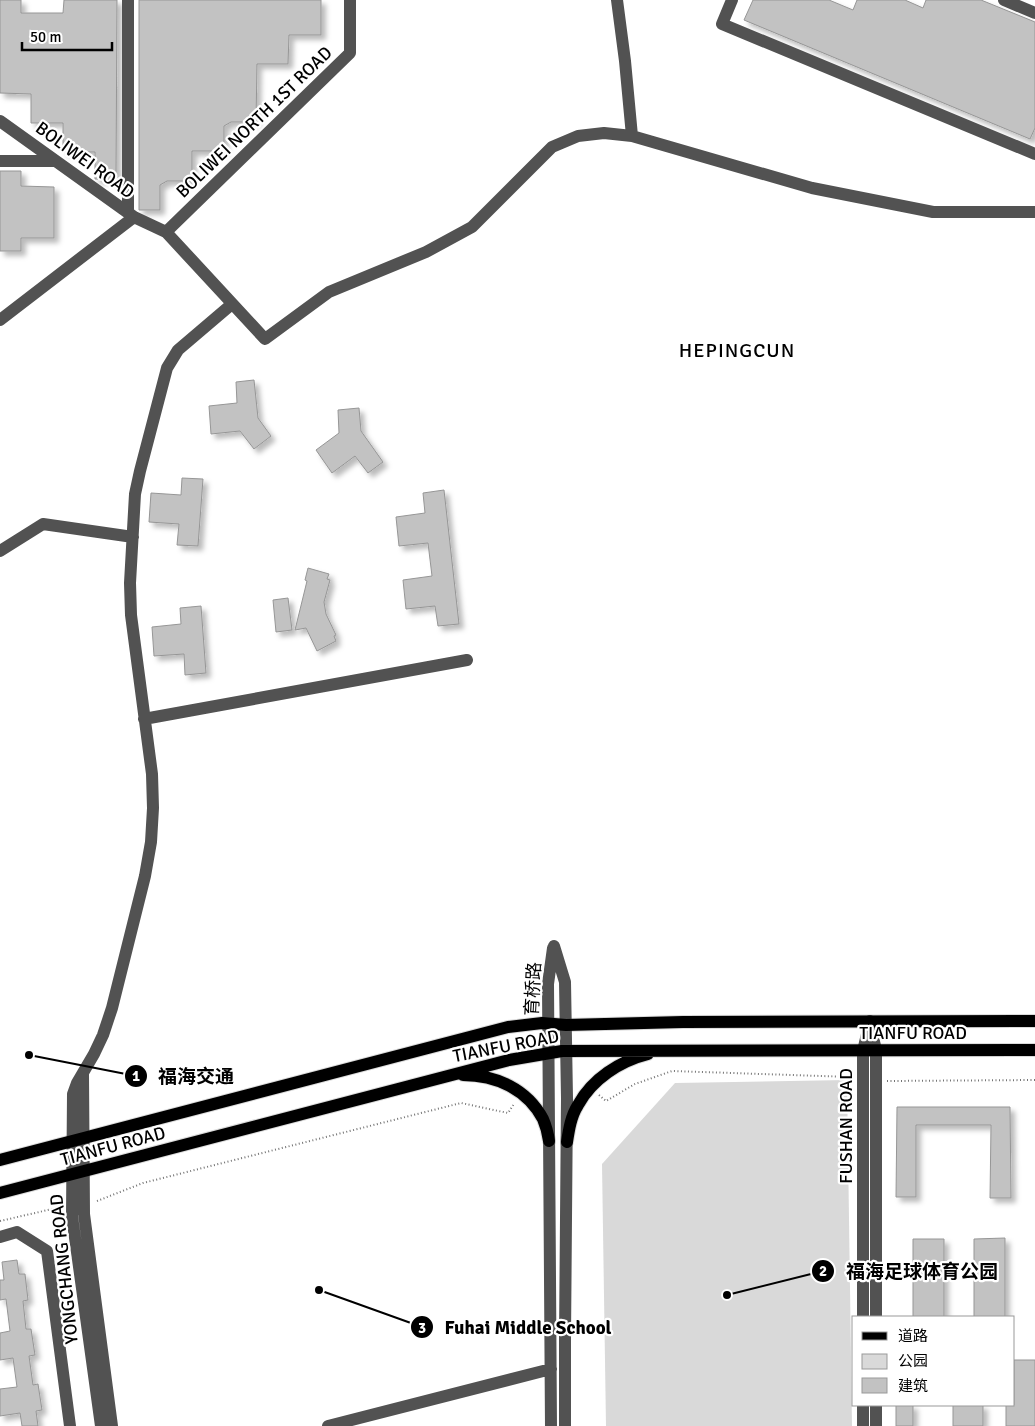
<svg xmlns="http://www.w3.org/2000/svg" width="1035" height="1426" viewBox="0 0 1035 1426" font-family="Signika,'Noto Sans SC',sans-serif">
<defs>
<filter id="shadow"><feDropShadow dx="4.5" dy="4.5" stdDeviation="2.5" flood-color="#0004"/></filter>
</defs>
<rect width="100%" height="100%" fill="#fff"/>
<path fill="#d9d9d9" d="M847,1080L852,1426H606L602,1164L675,1083Z"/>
<path fill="#c2c2c2" stroke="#969696" filter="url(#shadow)" d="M0,0H21V13H63L64,0H117L116,180L95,179V152H63V123H31V94L0,93Z
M139,0H321V35H289L288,64H257L256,122H231L224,126V151H192V181H167L160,185V210H139Z
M753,0H829L853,10L857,0H905L923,8L926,0H981L1035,22V128L1030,139L744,20Z
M0,171H21V186L54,187V238H21V251H0Z
M254,380L258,418L271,436L254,449L240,431L211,434L209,406L237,403L236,382Z
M359,408L361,431L383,462L368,473L355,456L332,473L316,450L339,433L338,410Z
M182,478L203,479L198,546L177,545L179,524L149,522L151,493L181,495Z
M444,490L459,624L438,626L435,606L406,609L403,580L432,576L428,543L399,546L396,517L425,513L423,493Z
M308,568L329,574L327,579L330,580L324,602L326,614L336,635L334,636L336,641L317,651L306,628L295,630L307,581L305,580Z
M288,598L292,630L276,632L273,600Z
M201,606L206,673L185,675L184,654L154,656L152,627L181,624L180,608Z
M897,1107H1010L1011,1198H990L991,1125H916V1197H896Z
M1005,1238V1317H974V1239Z
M913,1239H944V1317H913Z
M17,1260L19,1274H25L28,1300L23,1301L26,1329H31L35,1355L29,1356L33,1385L38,1384L42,1410L36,1411L38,1426H22L20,1413L0,1416V1389L17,1387L13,1358L0,1360V1333L10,1331L6,1299L0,1300V1280H4L2,1262Z
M1014,1360H1035V1426H1006V1405H1014Z
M896,1405H913V1426H896Z
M953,1405H983V1426H953Z"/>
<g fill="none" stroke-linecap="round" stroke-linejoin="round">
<defs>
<path id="major" d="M463,1075C496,1075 527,1089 543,1119C546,1126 548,1134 549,1141
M567,1142C569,1129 571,1116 578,1105C592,1079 620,1061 648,1054
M0,1160L508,1027L542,1023L566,1025L683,1022L1035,1021
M0,1193L509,1060L562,1051L1035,1050"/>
</defs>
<use href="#major" stroke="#dbdbdb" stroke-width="14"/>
<path stroke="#747474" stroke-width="2" stroke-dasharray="1 2.5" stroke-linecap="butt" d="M887,1081L1035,1080
M599,1095L606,1101L635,1084L672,1071L851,1077
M97,1201L143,1183L461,1103L508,1113L514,1104
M0,1221L61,1207"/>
<path stroke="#525252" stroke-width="12" d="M617,0L625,61L632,136
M732,0L722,24L1035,154
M1004,0L1035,13
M0,121L134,217L0,320
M0,161H56
M128,213V0
M134,217L166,232L265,339L329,292L426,252L472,227L552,147L578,136L604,133L632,136L812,188L933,212H1035
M166,232L350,53V0
M0,551L43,524L133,537
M144,719L467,660
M554,946L565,982L567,1098L565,1339V1426
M870,1025L876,1050V1317
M83,1074L84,1214L112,1426
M0,1237L17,1232L47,1251L70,1426
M863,1317V1051L870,1021
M863,1405V1426
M876,1405V1426
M101,1426L72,1216L73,1094L77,1083L94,1054L103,1035L112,1008L145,876L151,842L153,808L152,774L131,615L130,583L135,494L140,471L167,368L178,350L232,304
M328,1426L551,1369
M551,1426L548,984L553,948"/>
<use href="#major" stroke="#000" stroke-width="12"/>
</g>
<g text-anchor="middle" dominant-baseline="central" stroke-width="4.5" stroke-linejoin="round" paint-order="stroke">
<g font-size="18" fill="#000" stroke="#fff">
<text transform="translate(254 122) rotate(-44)">BOLIWEI NORTH 1ST ROAD</text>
<text transform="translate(85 160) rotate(36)">BOLIWEI ROAD</text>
<text transform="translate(533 989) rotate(-87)">育桥路</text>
<text x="913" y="1033">TIANFU ROAD</text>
<text transform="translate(506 1046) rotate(-11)">TIANFU ROAD</text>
<text transform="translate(846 1126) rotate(-90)">FUSHAN ROAD</text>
<text transform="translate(113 1146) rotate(-15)">TIANFU ROAD</text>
<text transform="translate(64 1269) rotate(-96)">YONGCHANG ROAD</text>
</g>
<g font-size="20" letter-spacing="1" fill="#000" stroke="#fff">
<text x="737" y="350">HEPINGCUN</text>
</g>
</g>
<path fill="none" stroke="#000" stroke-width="2" d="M29 1055L136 1076M727 1295L823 1271M319 1290L422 1327"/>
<g fill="#000" stroke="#fff" stroke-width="2">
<circle cx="29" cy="1055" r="5"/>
<circle cx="727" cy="1295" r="5"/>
<circle cx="319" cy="1290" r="5"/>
<circle cx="136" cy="1076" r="12"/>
<circle cx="823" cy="1271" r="12"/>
<circle cx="422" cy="1327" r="12"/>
</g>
<g font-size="15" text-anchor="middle" font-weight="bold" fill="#fff">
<text x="136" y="1081">1</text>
<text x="823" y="1276">2</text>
<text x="422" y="1333">3</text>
</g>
<g font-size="19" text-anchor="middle" font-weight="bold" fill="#000" stroke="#fff" stroke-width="4.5" stroke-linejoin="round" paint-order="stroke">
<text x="196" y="1083">福海交通</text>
<text x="922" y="1278">福海足球体育公园</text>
<text x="528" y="1334">Fuhai Middle School</text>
</g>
<rect x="852" y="1316" width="162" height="90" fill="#ffffff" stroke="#999999"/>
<rect x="862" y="1332" width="25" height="8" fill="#000000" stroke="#999999"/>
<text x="898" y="1341" font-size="15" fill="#000000">道路</text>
<rect x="862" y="1354" width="25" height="15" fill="#d9d9d9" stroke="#999999"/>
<text x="898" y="1366" font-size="15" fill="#000000">公园</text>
<rect x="862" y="1378" width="25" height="15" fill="#c2c2c2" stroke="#999999"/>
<text x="898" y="1391" font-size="15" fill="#000000">建筑</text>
<path d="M22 42v8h90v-8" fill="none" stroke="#000000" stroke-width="2.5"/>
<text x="30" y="42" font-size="15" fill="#000000" stroke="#ffffff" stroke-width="4" paint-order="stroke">50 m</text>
</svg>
